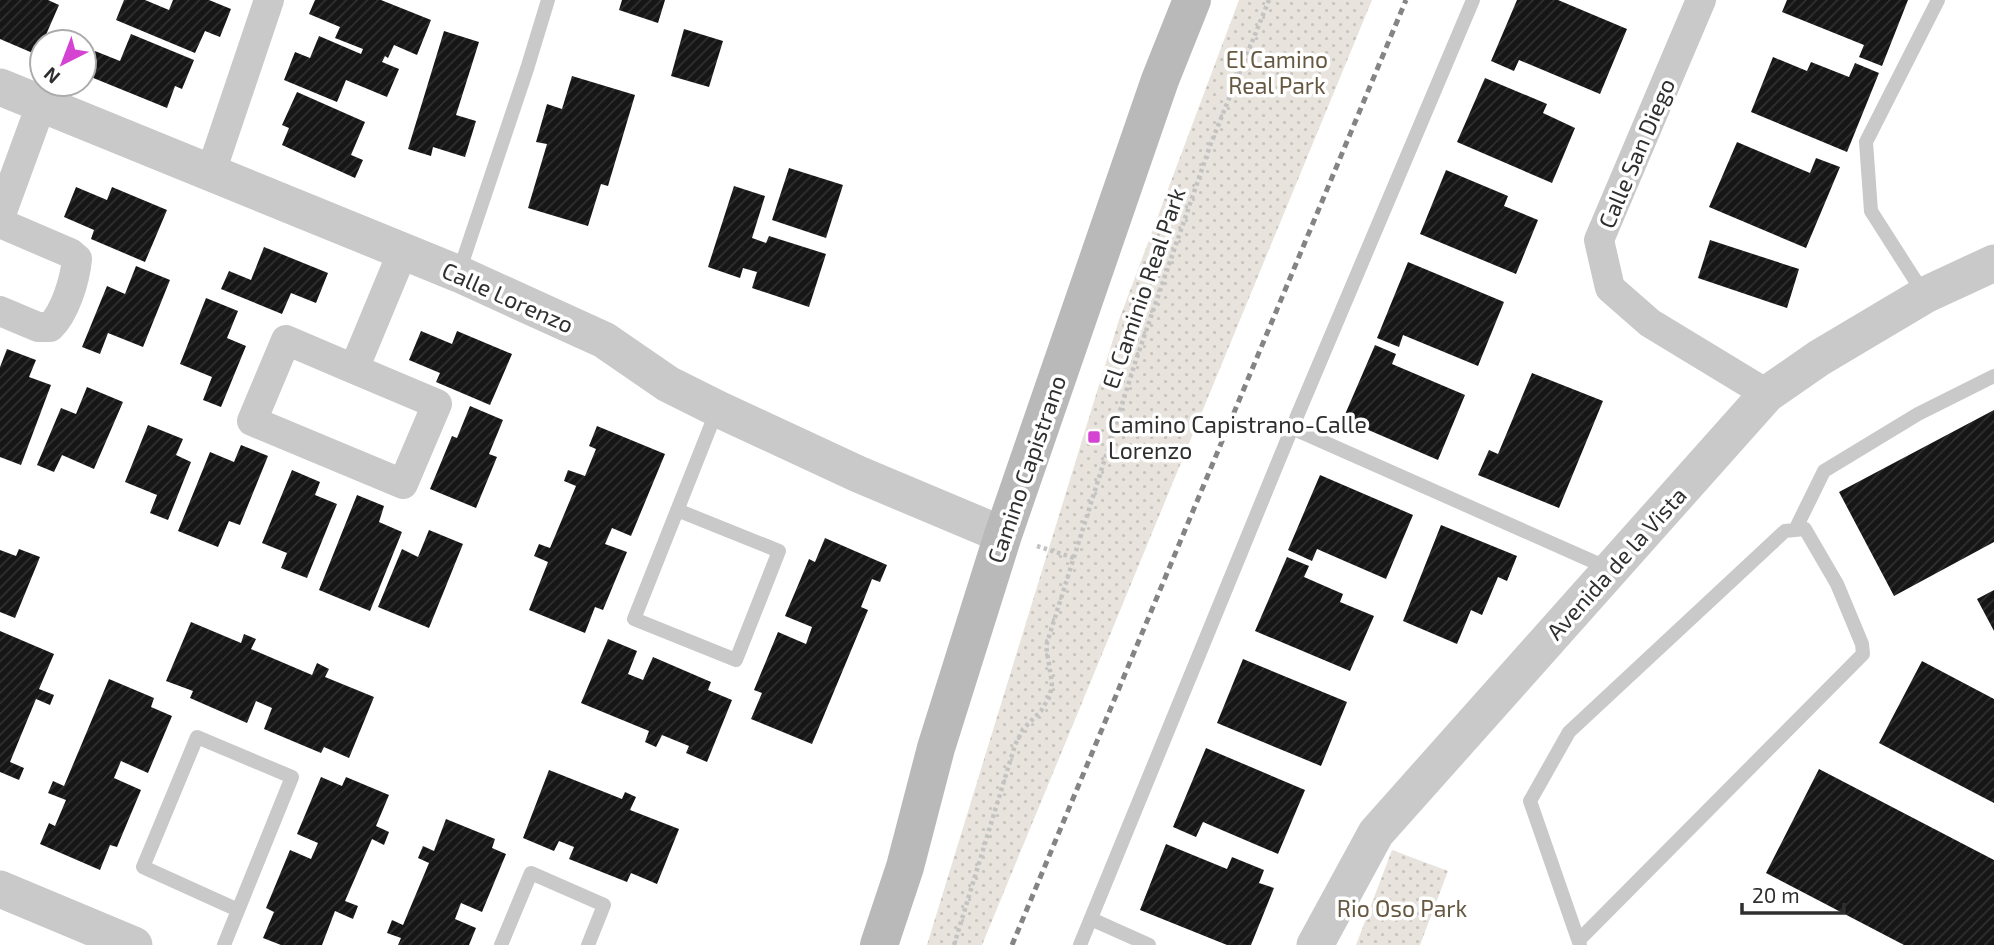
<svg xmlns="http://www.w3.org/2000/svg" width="1994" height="945" viewBox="0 0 1994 945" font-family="'Exo 2',sans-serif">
<defs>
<pattern id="park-dots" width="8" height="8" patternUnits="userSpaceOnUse" patternTransform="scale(1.75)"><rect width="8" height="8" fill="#e8e3dc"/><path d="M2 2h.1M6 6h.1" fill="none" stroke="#c7c3bd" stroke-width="1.8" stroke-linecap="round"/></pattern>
<pattern id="building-hatch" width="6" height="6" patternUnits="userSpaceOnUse" patternTransform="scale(1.75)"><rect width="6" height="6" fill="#161616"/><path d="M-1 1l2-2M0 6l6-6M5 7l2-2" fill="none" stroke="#303030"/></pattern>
</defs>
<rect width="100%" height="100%" fill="#fff"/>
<path fill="url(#park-dots)" d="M1239,0H1372L982,945H927L1119,320Z
M1392,850L1448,871L1420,945H1356Z"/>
<path fill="url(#building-hatch)" d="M0,0H48L59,5L45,37L55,42H42V57L0,39Z
M124,0H145L169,10L173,0H209L231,9L220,37L205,31L195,53L116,20Z
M315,0H381L431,20L417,55L394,45L388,58L385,56L382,62L399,69L387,97L346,80L337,102L284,80L295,52L310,58L319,36L361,54L363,49L335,38L340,27L309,14Z
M622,0H665L658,23L619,10Z
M1517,0H1558L1627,29L1600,94L1519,60L1514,71L1491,61Z
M1787,0H1908L1882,66L1859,57L1864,45L1782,12Z
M684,29L723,41L709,87L671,76Z
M444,31L479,42L456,115L476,121L465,157L433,147L431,156L408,149Z
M131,34L194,60L182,89L175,86L167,108L86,75L95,51L120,61Z
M1773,57L1807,71L1811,62L1849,77L1855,63L1879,73L1847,152L1751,112Z
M572,76L635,95L608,186L601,184L588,226L528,208L547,144L536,142L547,104L562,109Z
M1485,78L1547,104L1543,113L1575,128L1552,183L1457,142Z
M297,92L365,122L351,155L363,160L355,178L282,145L289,128L282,125Z
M1737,142L1810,173L1816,158L1840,167L1806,248L1709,207Z
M789,168L843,185L826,238L772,220Z
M1446,170L1508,196L1504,206L1538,220L1516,274L1420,234Z
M734,186L765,196L752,238L766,243L769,236L826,254L809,307L752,288L757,272L743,268L740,278L708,267Z
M76,187L107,200L112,187L167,210L145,262L91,239L94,230L64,217Z
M1710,240L1799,269L1787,308L1698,278Z
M264,247L328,273L316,303L291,293L282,314L221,289L229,271L251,280Z
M1408,262L1504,302L1478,366L1403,335L1399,347L1377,338Z
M136,266L170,280L143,347L108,333L100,354L82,347L107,286L125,294Z
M206,298L238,311L227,338L246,346L221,407L203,400L212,377L180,364Z
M421,331L452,344L457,331L512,354L490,405L436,382L440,373L409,360Z
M1375,345L1396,354L1392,364L1465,395L1438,460L1343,419Z
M7,349L36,360L29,377L51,385L21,465L0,457V367Z
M1532,373L1603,401L1559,508L1478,475L1489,450L1498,454Z
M87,387L123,402L94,469L62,455L54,472L37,465L61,408L76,414Z
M470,406L503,420L489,454L497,457L476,508L430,489L452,436L457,438Z
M1994,410V542L1894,596L1839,492Z
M148,425L183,439L176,455L191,462L168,520L150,513L157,495L125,482Z
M597,426L665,454L631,536L612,528L605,544L627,552L603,610L595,607L585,633L529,610L548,562L534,556L539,544L550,548L576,486L564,481L568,470L585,476L596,449L589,446Z
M241,445L268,456L240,525L229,521L218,547L178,531L210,452L234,462Z
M292,470L320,482L315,495L337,504L307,578L281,568L287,553L262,543Z
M1320,475L1413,515L1386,579L1317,549L1312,561L1288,550Z
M357,495L384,506L379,522L402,532L370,611L319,590Z
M1441,525L1517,556L1507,581L1498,577L1482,615L1471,610L1457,644L1403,621Z
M429,530L463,544L429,628L378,607L402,549L418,557Z
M825,538L887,565L880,582L872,579L861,607L868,610L812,744L751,719L762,693L754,690L778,632L806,644L812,627L785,616L809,559L815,562Z
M19,549L40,557L15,618L0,612V550L16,556Z
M1287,557L1309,566L1304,577L1343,594L1340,602L1374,616L1350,671L1255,631Z
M1994,590V631L1977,599Z
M191,622L241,643L244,634L256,639L251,649L312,675L317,663L329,669L325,677L374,697L349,758L324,747L321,753L264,729L272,708L256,701L247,723L190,698L193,691L166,681Z
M0,631L54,654L39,689L54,695L50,705L36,699L10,762L24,768L19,780L0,772Z
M608,639L637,651L628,674L643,680L653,657L711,682L708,690L732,700L707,762L686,753L689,746L662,735L656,747L645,742L649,731L581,703Z
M1243,659L1347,702L1321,766L1217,723Z
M1922,661L1994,699V803L1879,743Z
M109,679L154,698L151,707L172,716L148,773L121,761L114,778L141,790L117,847L110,845L100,870L40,844L49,823L55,826L66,800L48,793L53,781L64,786Z
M1206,748L1305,790L1278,854L1203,822L1196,837L1173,827Z
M1819,769L1994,860V945H1904L1766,873Z
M549,770L622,799L625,792L636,797L630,810L679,829L657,884L631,873L627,882L569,859L574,847L559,841L554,851L523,838Z
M321,777L342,786L346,777L389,795L376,826L389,832L384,845L372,839L345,901L358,906L353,919L335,911L322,945H281L263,938L274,912L266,908L290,850L311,859L318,843L297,834Z
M446,819L495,839L492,848L506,854L482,912L461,903L455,919L476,928L469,945H398L401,938L387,933L392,920L403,925L429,863L418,858L423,846L434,851Z
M1166,844L1227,869L1232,857L1264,870L1259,883L1274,888L1251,945H1227L1140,910Z"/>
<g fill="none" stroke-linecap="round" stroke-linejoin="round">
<path stroke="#c3c3c3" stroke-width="4.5" stroke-dasharray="3.5 3.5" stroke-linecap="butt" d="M1037,546L1074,558
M954,945L1015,745L1023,729L1041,711L1050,696L1052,683L1046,646L1136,360L1211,143L1269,0"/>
<path stroke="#c9c9c9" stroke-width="14" d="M459,272L527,69L548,0
M1924,294L1871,211L1866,142L1938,0
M1292,428L1610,569
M677,510L779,551L736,660L634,619L717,410
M1795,530L1824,471L1918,414L1994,376
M1091,919L1149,945
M1579,940L1863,654L1862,644L1837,584L1805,529L1785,531L1569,732L1530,801L1580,945
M224,945L292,777L197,737L143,867L238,910
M501,945L531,873L604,905L588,945
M1080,945L1292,428L1473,0"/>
<path stroke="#c9c9c9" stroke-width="30" d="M1701,0L1599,240L1610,288L1650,323L1767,394
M211,172L269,0
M0,217L41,105
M0,223L70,253L77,259C75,280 65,313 50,327H38L0,311
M354,369L437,404L403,484L252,421L286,340L354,369L403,251"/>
<path stroke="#c9c9c9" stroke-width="37" d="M0,87L459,274L604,340L668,384L718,409L858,474L1003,535
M0,889L134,945
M1315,945L1376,833L1767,394L1819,358L1925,295L1994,263"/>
<path stroke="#b9b9b9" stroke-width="38" d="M879,945L905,867L936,748L1003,535L1160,80L1192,0"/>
<path stroke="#848484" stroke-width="5" stroke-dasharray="7 5" stroke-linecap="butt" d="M1012,945L1406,0"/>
</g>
<rect fill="#d543d2" stroke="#fff" stroke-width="2.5" x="1087" y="430" width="14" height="14" rx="3.5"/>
<g text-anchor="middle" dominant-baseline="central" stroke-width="7" stroke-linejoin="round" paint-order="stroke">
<g font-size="23" fill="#675941" stroke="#fff">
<text x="1277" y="59">El Camino<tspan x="1277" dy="26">Real Park</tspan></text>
<text x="1402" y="908">Rio Oso Park</text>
</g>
<g font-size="23" fill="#2f2f2f" stroke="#fff">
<text transform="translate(1636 153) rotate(-67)">Calle San Diego</text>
<text transform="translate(1143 288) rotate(-71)">El Caminio Real Park</text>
<text transform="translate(508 297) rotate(24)">Calle Lorenzo</text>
<text transform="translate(1026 469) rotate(-71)">Camino Capistrano</text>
<text transform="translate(1616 563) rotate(-48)">Avenida de la Vista</text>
</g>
<g font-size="23" fill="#2f2f2f" stroke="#fff" text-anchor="start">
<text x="1108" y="424">Camino Capistrano-Calle<tspan x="1108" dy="26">Lorenzo</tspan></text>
</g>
</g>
<g transform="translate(63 63) rotate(222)"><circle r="33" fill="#ffffff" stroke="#acacac" stroke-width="2"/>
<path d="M0-5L12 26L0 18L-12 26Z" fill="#d543d2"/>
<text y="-10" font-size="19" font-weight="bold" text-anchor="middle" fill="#2f2f2f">N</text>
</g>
<path d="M1742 903v10h102v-10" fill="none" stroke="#2f2f2f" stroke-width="3.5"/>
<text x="1752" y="903" font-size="21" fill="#2f2f2f" stroke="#ffffff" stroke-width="5" paint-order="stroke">20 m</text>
</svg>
